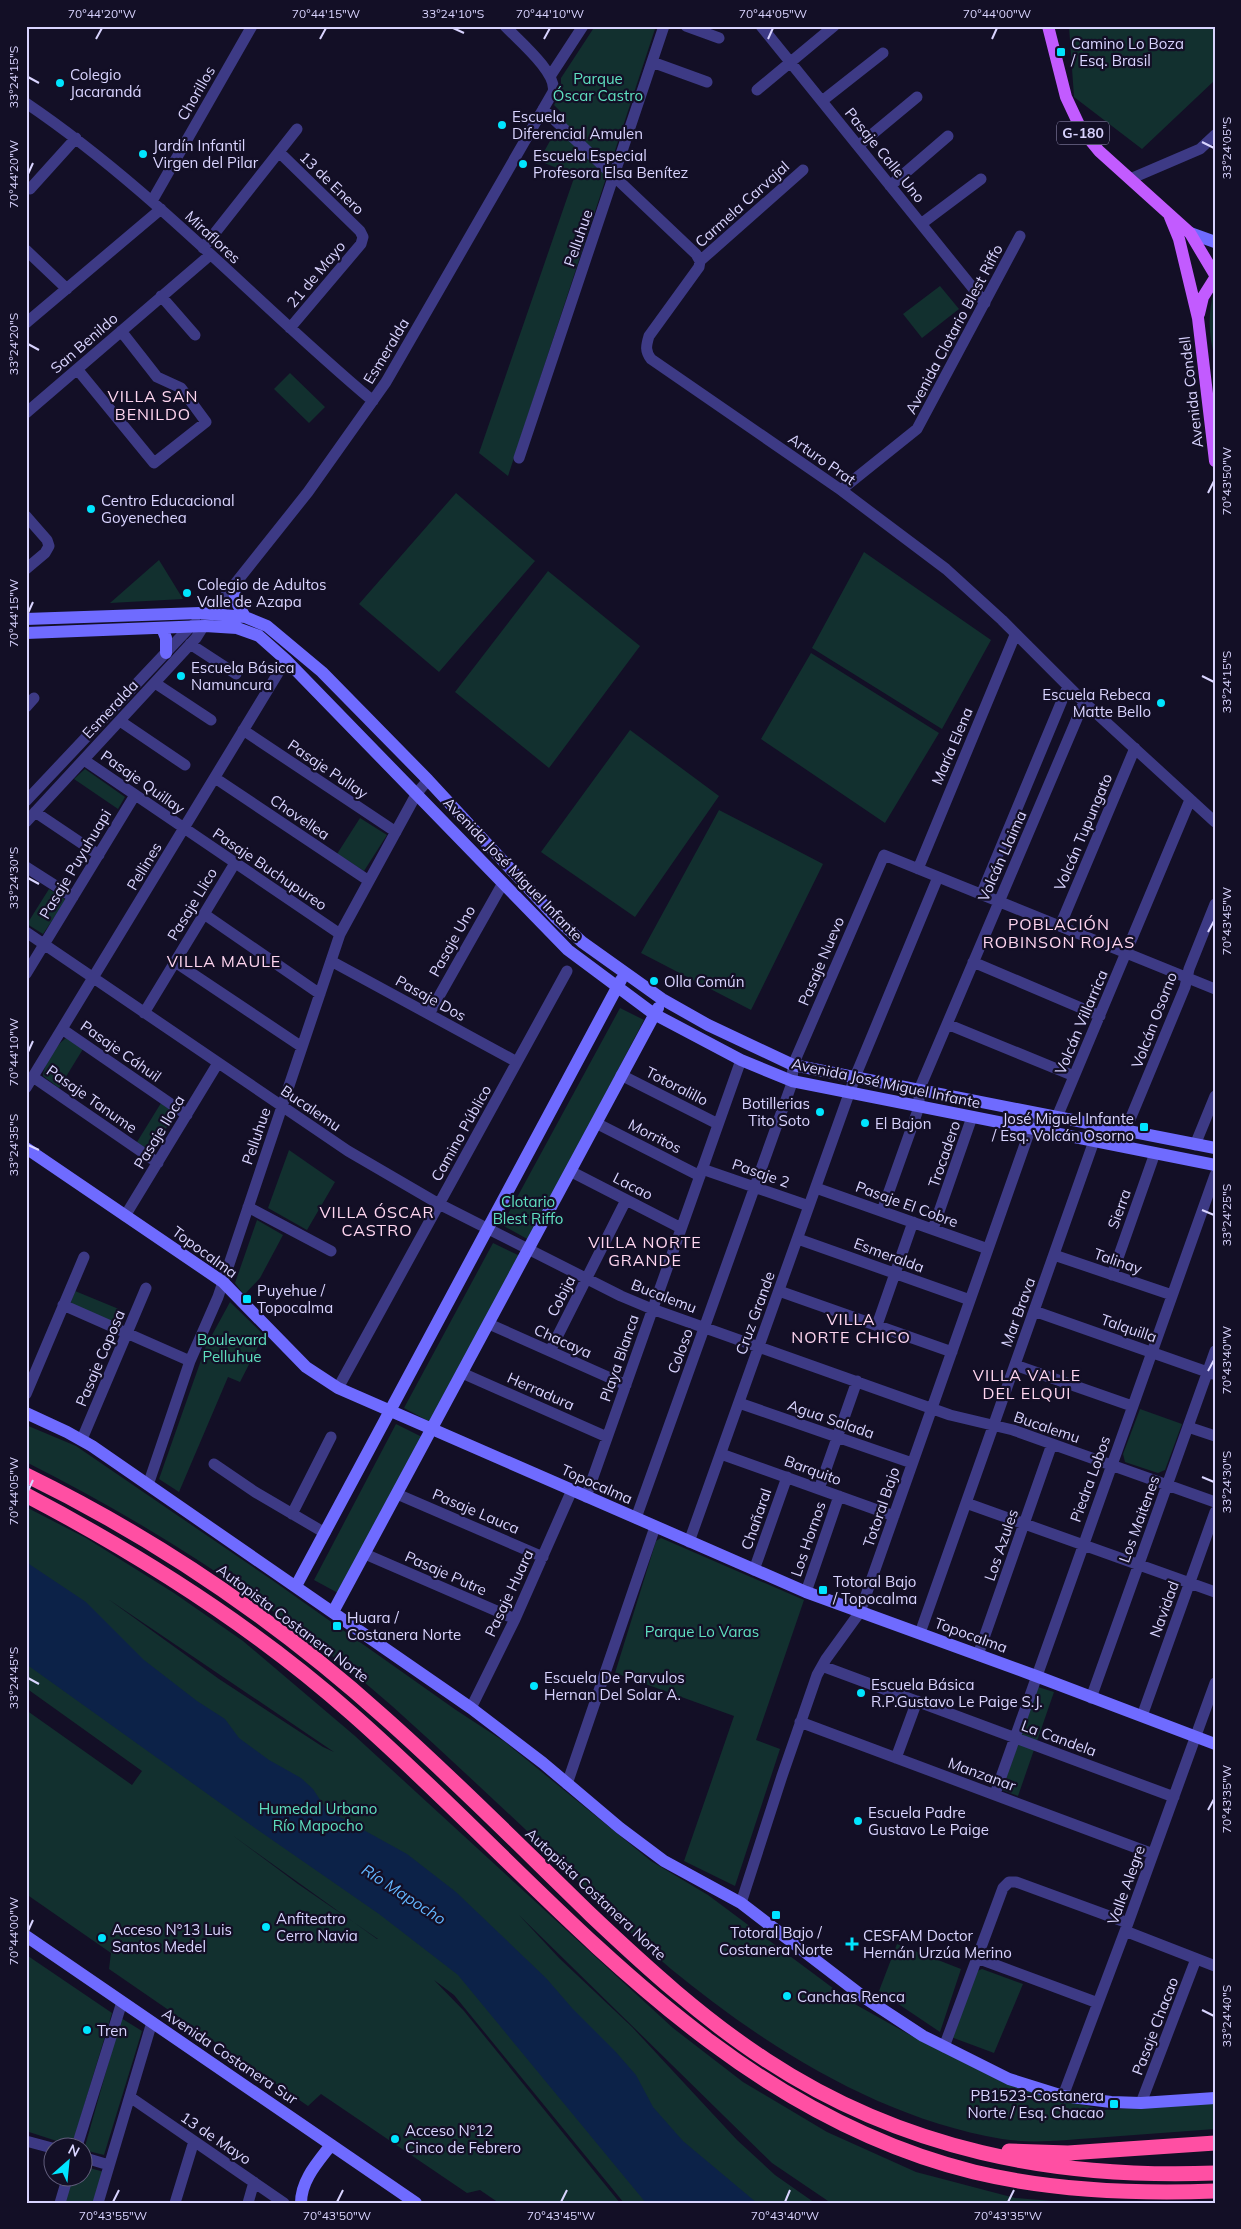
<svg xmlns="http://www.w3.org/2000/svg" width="1241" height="2229" viewBox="0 0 1241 2229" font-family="Mulish,sans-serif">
<rect width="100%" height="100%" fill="#130f26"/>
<path fill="#12302f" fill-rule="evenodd" d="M595,26H656L508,476L479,453L575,175L539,161L564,115L554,105L561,94V78Z
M1069,26H1215V80L1142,149L1074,97Z
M940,286L959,309L922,338L903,314Z
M1214,291L1215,296V357C1208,335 1208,313 1214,291Z
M290,373L325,407L309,423L274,389Z
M456,493L535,561L439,672L359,604Z
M864,552L991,640L942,729L812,648Z
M159,560L183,599L110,603Z
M548,571L640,646L549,768L455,692Z
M811,653L939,733L885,823L761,739Z
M630,730L719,796L635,917L541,852Z
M85,769L125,797L118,809L74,779Z
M719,810L823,864L751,1010L641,953Z
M360,818L387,835L364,871L337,854Z
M49,889L66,900L43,934L27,924Z
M620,1008L644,1020L529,1240L502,1225Z
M66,1038L83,1049L59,1088L43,1076C44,1064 56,1045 66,1038Z
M161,1103L175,1113L154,1150L150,1152L137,1142Z
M289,1150L335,1182L307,1230L268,1208Z
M257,1220L283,1235L260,1278L244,1295L235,1283Z
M493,1243L520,1256L430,1422L404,1408Z
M75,1291L126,1312L122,1321L118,1324L74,1307L71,1302Z
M230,1302L264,1335L240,1382L228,1377L179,1492L159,1479L206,1346Z
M1140,1409L1182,1424L1165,1470L1158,1473L1125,1462L1123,1454Z
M396,1424L422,1437L338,1593L314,1580Z
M26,1425L76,1446L272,1580L456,1710L505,1742L651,1861L708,1895L853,2003L910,2035L1028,2091L1104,2110L1215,2103V2129C1175,2132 1134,2135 1094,2138C1064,2140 1033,2144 1002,2139C879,2118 766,2047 671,1969C626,1931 585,1887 543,1846C493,1799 443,1752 392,1706C282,1609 157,1528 26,1462Z
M26,1507L86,1538L174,1593L243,1641L355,1736L673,2028L743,2082L827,2132L916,2172L1015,2198L1076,2203H831L772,2163L519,1915L559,1958L632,2027L737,2140L775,2175L815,2203H624L454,1995L434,1980L464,2011L620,2203H499L480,2190L467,2193L321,2094L308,2106L109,1969L111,1953L26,1894V1710L132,1785L142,1771L26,1688ZM108,1599L334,1752L323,1747L219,1679ZM232,1835L377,1939H378L298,1884Z
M661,1538L804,1600L756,1740L780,1749L735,1886L684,1861L734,1716L615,1673L656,1541Z
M1038,1687L1054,1692L1018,1796L1002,1790Z
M897,1944L961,1969L940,2032L879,1991Z
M28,1956L112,2013L72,2146L26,2131V1962Z
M982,1969L1023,1984L994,2053L951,2037L975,1972Z
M121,2018L142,2031L104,2155L84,2150Z
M83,2166L104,2172L95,2203H63L71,2177L82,2176Z"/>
<path fill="#0c2248" d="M26,1562L86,1602L144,1660L197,1701L225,1719L239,1738L269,1760L301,1778L313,1789L322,1803L331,1812L407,1854L456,1892L546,1978L572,2008L615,2051L636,2075L653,2107L683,2141L757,2203H646L458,1975L379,1914L255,1828L26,1664Z"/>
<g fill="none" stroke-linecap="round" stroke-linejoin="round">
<path stroke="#3d3a85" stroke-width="11" d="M686,26L719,38
M761,26L985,303
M652,62L707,82
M551,75L583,26
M757,90L834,26
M822,101L883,53
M26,103C153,189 256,303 373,401
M543,109L696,254L700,261L699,267L649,336C646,346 645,351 651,359L841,490L946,569L1002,620L1084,702L1215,822
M858,146L917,97
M279,152L360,231L363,237L361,244L290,328
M1130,179L1200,149L1215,135
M890,186L948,136
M30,189L76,138
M152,201L252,26
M921,224L981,179
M203,248L297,129
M26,250L67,289
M700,261L803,170
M161,296L195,335
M26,323L161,209
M77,369L154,463L206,422L181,388L157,377L121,331
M26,413L210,255
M519,458L664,26
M841,490L917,429L1020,236
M26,516L47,540L49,546L45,553L26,569
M190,644L236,674
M155,683L211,720
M26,707L34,698
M120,721L185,765
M243,730L396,832
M84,760L340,934
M215,778L369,881
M26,801L190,627L196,623
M35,812L99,855
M26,822L196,638L211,614L308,492L386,382L553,92C558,73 518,40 505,26
M26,867L73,897
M918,869L1015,635
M981,895L1068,686
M204,914L320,994
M1060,926L1135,748
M26,932L348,1151L439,1204L621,1296L652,1309L950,1415L1013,1430L1215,1502
M331,961L517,1062
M175,962L302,1047
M973,962L1100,1016
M26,974L135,795
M144,1013L235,863
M429,1014L503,883
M947,1024L1074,1076
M62,1029L187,1115
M621,1075L718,1124
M33,1077L158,1163
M26,1088L286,660
M1057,1117L1190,800
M596,1123L700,1176
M1195,1145L1215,1096
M1119,1146L1185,987L1189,969L1215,904
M702,1169L809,1206
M570,1171L681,1228
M816,1188L988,1249
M248,1207L331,1251
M882,1211L919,1107V1090L1084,702
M125,1216L218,1063
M933,1229L972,1117
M798,1239L970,1300
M1054,1255L1172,1295
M1112,1275L1155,1153
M779,1291L952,1352
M63,1305L190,1361
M1034,1311L1213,1374
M489,1324L626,1385
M877,1325L913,1222
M550,1351L626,1200
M1015,1365L1132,1406
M462,1373L607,1437
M338,1388L567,971
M26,1394L84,1257
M739,1403L912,1463
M1188,1427L1215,1436
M82,1439L146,1288
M721,1454L894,1516
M214,1464L255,1492L325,1533
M148,1485L190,1361L218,1297L340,934L417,793L428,780
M819,1489L857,1381
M397,1494L543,1557
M586,1497L741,1060
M966,1503L1215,1592
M292,1514L331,1437
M636,1518L792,1083L793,1065L884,855L1215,989
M689,1542L855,1077L938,877
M365,1554L515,1619
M754,1570L787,1477
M806,1592L839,1496
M920,1633L1094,1141
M978,1655L1052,1444
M822,1666L1174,1797
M1091,1698L1215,1351
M471,1708L515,1619L572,1490
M1142,1716L1215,1512
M800,1722L1153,1854
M896,1758L917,1701
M567,1784L655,1527
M995,1794L1215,1175
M741,1903L782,1776L817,1675L826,1659L860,1612L1036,1113
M1125,1931L1215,1966
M977,1958L1098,2003
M944,2047L1003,1888L1009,1882H1016L1128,1923
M1063,2096L1128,1923L1215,1683
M130,2097L284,2203
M1141,2103L1196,1959
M26,2141L52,2148
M77,2146L122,2002
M82,2157L109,2165
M60,2203L68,2176
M98,2203L152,2022
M175,2203L194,2141
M248,2203L254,2182"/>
<path stroke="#6f6bff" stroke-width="12" d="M1190,233L1215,242
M233,588L237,603L245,617
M26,619L200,613L245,617L267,626L322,672L428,780L555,917L582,942L662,999L708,1025L793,1065L1215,1148
M162,628L166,638V653
M26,633L205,626L237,628L259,636L286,660L568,950L654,1014L741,1060L792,1081L1215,1165
M26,1148L223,1282L306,1367L338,1388L806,1592L1036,1676L1215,1744
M26,1413L67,1432L92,1446L471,1708L543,1763L620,1828L664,1861L741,1903L865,1998L923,2036L1009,2079L1063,2096L1111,2102L1141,2103L1215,2098
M296,1586L621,980
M333,1612L658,1008
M26,1936L416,2203
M301,2203C301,2180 318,2162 331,2145"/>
<path stroke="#c25bff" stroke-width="12" d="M1048,26L1066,97L1081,129L1099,151L1190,233L1215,275
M1170,217L1179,239L1198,318L1215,461
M1199,314L1203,297L1215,278"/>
<path stroke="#ff4fa3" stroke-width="15" d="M26,1475C157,1539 277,1621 385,1718C456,1781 523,1849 591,1915C646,1967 703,2019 766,2060C903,2150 1054,2179 1215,2173
M26,1495C142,1556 253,1626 351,1713C546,1884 710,2107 974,2172C1053,2191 1134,2194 1215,2191
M1009,2151L1068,2153L1215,2143"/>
</g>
<path fill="none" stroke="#d9d4ff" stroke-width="2" d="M453,28L464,33M96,39L102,28M320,39L326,28M544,39L550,28M768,39L773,28M992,39L997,28M28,77L39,83M1202,142L1214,148M28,174L33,163M28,344L39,350M1208,493L1214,481M28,613L33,602M1202,676L1214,682M28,878L39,884M1208,932L1214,921M28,1052L33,1041M28,1145L39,1150M1202,1210L1214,1215M1208,1371L1214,1360M1202,1477L1214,1482M28,1491L33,1480M28,1678L39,1684M1208,1810L1214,1799M28,1931L33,1920M1202,2010L1214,2016M113,2202L119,2190M337,2202L343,2190M561,2202L567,2190M785,2202L790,2190M1008,2202L1014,2190"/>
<g fill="#00e5ff" stroke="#130f26" stroke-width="2">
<rect x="1056" y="47" width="10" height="10" rx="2.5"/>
<circle cx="60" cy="83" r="5"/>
<circle cx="502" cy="125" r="5"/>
<circle cx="143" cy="154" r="5"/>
<circle cx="523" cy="164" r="5"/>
<circle cx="91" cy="509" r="5"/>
<circle cx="187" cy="593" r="5"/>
<circle cx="181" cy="676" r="5"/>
<circle cx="1161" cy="703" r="5"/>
<circle cx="654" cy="981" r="5"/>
<circle cx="820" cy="1112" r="5"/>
<circle cx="865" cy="1123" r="5"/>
<rect x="1139" y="1122" width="10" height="10" rx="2.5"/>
<rect x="242" y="1294" width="10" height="10" rx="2.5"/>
<rect x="818" y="1585" width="10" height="10" rx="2.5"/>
<rect x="332" y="1621" width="10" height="10" rx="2.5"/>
<circle cx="534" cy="1686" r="5"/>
<circle cx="861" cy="1693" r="5"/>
<circle cx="858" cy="1821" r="5"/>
<rect x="771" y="1910" width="10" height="10" rx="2.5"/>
<circle cx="266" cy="1927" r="5"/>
<circle cx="102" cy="1938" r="5"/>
<path d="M849.5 1936.5h5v5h5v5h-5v5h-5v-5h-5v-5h5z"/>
<circle cx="787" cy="1996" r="5"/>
<circle cx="87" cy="2030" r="5"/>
<rect x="1109" y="2099" width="10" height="10" rx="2.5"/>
<circle cx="395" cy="2139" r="5"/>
</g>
<g text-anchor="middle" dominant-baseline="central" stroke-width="4.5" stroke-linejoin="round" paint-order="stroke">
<rect fill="#130f26" stroke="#9e99be" stroke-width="1" x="1057" y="121.5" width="52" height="23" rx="4"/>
<g font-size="14" font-weight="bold" fill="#d9d4ff">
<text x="1083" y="133">G-180</text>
</g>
<g font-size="15" fill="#d9d4ff" stroke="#130f26" text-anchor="start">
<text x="1071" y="43">Camino Lo Boza<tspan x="1071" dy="17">/ Esq. Brasil</tspan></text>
<text x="70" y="74">Colegio<tspan x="70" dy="17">Jacarandá</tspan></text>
<text x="512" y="116">Escuela<tspan x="512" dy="17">Diferencial Amulen</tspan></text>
<text x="153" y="145">Jardín Infantil<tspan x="153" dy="17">Virgen del Pilar</tspan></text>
<text x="533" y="155">Escuela Especial<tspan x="533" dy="17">Profesora Elsa Benítez</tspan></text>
<text x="101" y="500">Centro Educacional<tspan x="101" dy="17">Goyenechea</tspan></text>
<text x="197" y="584">Colegio de Adultos<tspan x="197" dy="17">Valle de Azapa</tspan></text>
<text x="191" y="667">Escuela Básica<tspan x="191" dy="17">Namuncura</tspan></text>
<text x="1151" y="694" text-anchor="end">Escuela Rebeca<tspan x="1151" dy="17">Matte Bello</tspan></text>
<text x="664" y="981">Olla Común</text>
<text x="810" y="1103" text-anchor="end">Botillerias<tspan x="810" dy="17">Tito Soto</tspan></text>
<text x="1134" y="1118" text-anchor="end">José Miguel Infante<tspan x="1134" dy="17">/ Esq. Volcán Osorno</tspan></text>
<text x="875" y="1123">El Bajon</text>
<text x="257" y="1290">Puyehue /<tspan x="257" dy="17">Topocalma</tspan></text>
<text x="833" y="1581">Totoral Bajo<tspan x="833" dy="17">/ Topocalma</tspan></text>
<text x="347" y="1617">Huara /<tspan x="347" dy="17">Costanera Norte</tspan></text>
<text x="544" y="1677">Escuela De Parvulos<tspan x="544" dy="17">Hernan Del Solar A.</tspan></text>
<text x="871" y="1684">Escuela Básica<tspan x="871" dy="17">R.P.Gustavo Le Paige S.J.</tspan></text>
<text x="868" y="1812">Escuela Padre<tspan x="868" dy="17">Gustavo Le Paige</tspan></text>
<text x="276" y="1918">Anfiteatro<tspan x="276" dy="17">Cerro Navia</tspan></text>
<text x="112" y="1929">Acceso N°13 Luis<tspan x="112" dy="17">Santos Medel</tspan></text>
<text x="776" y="1932" text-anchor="middle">Totoral Bajo /<tspan x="776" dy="17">Costanera Norte</tspan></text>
<text x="863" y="1935">CESFAM Doctor<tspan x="863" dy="17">Hernán Urzúa Merino</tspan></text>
<text x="797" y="1996">Canchas Renca</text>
<text x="97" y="2030">Tren</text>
<text x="1104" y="2095" text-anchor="end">PB1523-Costanera<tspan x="1104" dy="17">Norte / Esq. Chacao</tspan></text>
<text x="405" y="2130">Acceso N°12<tspan x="405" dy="17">Cinco de Febrero</tspan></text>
</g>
<g font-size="15" fill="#5fe0c0" stroke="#130f26">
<text x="598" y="78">Parque<tspan x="598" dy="17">Óscar Castro</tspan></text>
<text x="528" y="1201">Clotario<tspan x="528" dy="17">Blest Riffo</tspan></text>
<text x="232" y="1339">Boulevard<tspan x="232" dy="17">Pelluhue</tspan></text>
<text x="702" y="1631">Parque Lo Varas</text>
<text x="318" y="1808">Humedal Urbano<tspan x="318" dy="17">Río Mapocho</tspan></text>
</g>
<g font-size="15" fill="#d9d4ff" stroke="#130f26">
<text transform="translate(196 93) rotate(-60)">Chorillos</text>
<text transform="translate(885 155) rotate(51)">Pasaje Calle Uno</text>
<text transform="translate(332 183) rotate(44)">13 de Enero</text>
<text transform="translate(742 204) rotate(-42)">Carmela Carvajal</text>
<text transform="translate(213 237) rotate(43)">Miraflores</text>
<text transform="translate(578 238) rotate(-71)">Pelluhue</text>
<text transform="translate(316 274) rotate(-50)">21 de Mayo</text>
<text transform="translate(954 329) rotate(-62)">Avenida Clotario Blest Riffo</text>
<text transform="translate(84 343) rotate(-41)">San Benildo</text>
<text transform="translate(386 351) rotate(-59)">Esmeralda</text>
<text transform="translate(1191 392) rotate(-97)">Avenida Condell</text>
<text transform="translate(822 459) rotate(35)">Arturo Prat</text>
<text transform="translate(110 709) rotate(-47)">Esmeralda</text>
<text transform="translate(952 746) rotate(-67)">María Elena</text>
<text transform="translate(328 769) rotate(34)">Pasaje Pullay</text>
<text transform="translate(143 782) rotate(35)">Pasaje Quillay</text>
<text transform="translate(300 817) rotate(34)">Chovellea</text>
<text transform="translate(1083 832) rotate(-67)">Volcán Tupungato</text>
<text transform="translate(1002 856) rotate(-66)">Volcán Llaima</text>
<text transform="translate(75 864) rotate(-59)">Pasaje Puyuhuapi</text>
<text transform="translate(144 866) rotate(-59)">Pellines</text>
<text transform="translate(270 869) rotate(34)">Pasaje Buchupureo</text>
<text transform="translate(513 869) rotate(46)">Avenida José Miguel Infante</text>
<text transform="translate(192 904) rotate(-59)">Pasaje Llico</text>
<text transform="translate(452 941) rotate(-61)">Pasaje Uno</text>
<text transform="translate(821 961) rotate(-67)">Pasaje Nuevo</text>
<text transform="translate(431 998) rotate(29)">Pasaje Dos</text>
<text transform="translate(1154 1020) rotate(-69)">Volcán Osorno</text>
<text transform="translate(1081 1022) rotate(-67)">Volcán Villarrica</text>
<text transform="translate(121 1051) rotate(35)">Pasaje Cáhuil</text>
<text transform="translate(886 1083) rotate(12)">Avenida José Miguel Infante</text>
<text transform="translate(677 1086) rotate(27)">Totoralillo</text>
<text transform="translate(92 1099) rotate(35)">Pasaje Tanume</text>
<text transform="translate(311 1108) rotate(34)">Bucalemu</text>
<text transform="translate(159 1132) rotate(-59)">Pasaje Iloca</text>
<text transform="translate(461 1133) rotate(-61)">Camino Público</text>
<text transform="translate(256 1136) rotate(-71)">Pelluhue</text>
<text transform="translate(655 1136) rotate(27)">Morritos</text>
<text transform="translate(944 1154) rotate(-71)">Trocadero</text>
<text transform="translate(761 1173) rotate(19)">Pasaje 2</text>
<text transform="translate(633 1186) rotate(27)">Lacao</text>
<text transform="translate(907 1204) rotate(20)">Pasaje El Cobre</text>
<text transform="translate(1119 1209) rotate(-70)">Sierra</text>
<text transform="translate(205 1252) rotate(36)">Topocalma</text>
<text transform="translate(889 1255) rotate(20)">Esmeralda</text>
<text transform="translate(1118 1261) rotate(19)">Talinay</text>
<text transform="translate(561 1296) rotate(-63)">Cobija</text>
<text transform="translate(664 1296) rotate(21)">Bucalemu</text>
<text transform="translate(1018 1312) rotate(-70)">Mar Brava</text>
<text transform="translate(755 1313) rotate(-70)">Cruz Grande</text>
<text transform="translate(1129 1328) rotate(19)">Talquilla</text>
<text transform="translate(563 1341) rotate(24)">Chacaya</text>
<text transform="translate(680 1351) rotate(-70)">Coloso</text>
<text transform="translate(100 1358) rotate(-67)">Pasaje Coposa</text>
<text transform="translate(619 1358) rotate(-71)">Playa Blanca</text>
<text transform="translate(541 1391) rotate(24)">Herradura</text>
<text transform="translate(831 1419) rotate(19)">Agua Salada</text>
<text transform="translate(1047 1427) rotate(19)">Bucalemu</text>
<text transform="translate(813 1470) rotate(20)">Barquito</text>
<text transform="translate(1090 1479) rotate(-70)">Piedra Lobos</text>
<text transform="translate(597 1484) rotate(24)">Topocalma</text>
<text transform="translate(881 1507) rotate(-71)">Totoral Bajo</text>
<text transform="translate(476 1511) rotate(23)">Pasaje Lauca</text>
<text transform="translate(756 1519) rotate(-71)">Chañaral</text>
<text transform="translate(1139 1519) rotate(-70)">Los Maitenes</text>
<text transform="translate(808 1539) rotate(-71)">Los Hornos</text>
<text transform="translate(1001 1545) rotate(-71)">Los Azules</text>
<text transform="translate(446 1573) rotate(24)">Pasaje Putre</text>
<text transform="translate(509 1593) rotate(-65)">Pasaje Huara</text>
<text transform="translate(1164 1609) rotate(-70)">Navidad</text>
<text transform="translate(293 1623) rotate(37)">Autopista Costanera Norte</text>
<text transform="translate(971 1635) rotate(20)">Topocalma</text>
<text transform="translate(1059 1738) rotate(20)">La Candela</text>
<text transform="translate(982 1774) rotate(20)">Manzanar</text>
<text transform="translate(1126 1885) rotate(-70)">Valle Alegre</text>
<text transform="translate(596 1894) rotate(43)">Autopista Costanera Norte</text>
<text transform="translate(1155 2026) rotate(-69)">Pasaje Chacao</text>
<text transform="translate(230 2056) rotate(34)">Avenida Costanera Sur</text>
<text transform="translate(216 2138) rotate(34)">13 de Mayo</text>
</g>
<g font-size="16" letter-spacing="1" fill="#ffd6f0" stroke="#130f26">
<text x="153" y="396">VILLA SAN<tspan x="153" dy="18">BENILDO</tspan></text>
<text x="1059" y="924">POBLACIÓN<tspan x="1059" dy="18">ROBINSON ROJAS</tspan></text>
<text x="224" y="961">VILLA MAULE</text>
<text x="377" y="1212">VILLA ÓSCAR<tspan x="377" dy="18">CASTRO</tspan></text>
<text x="645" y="1242">VILLA NORTE<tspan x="645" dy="18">GRANDE</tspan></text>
<text x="851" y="1319">VILLA<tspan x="851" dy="18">NORTE CHICO</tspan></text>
<text x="1027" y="1375">VILLA VALLE<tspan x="1027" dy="18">DEL ELQUI</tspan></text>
</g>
<g font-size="16" font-style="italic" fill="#62b6ff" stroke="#130f26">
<text transform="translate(404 1894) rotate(33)">Río Mapocho</text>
</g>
</g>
<rect width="1241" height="2229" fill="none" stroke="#130f26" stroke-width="55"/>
<g transform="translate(68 2162) rotate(27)"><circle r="24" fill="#130f26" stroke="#625e7d"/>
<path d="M0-4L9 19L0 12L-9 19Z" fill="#00e5ff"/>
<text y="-8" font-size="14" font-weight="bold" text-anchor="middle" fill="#d9d4ff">N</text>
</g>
<rect x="28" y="28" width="1186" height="2174" fill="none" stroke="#d9d4ff" stroke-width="2"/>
<g font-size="12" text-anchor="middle" fill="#d9d4ff">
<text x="102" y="18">70°44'20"W</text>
<text x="326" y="18">70°44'15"W</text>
<text x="453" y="18">33°24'10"S</text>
<text x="550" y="18">70°44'10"W</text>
<text x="773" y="18">70°44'05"W</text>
<text x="997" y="18">70°44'00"W</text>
<text transform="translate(14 77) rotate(-90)" y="4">33°24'15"S</text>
<text transform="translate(1227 148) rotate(-90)" y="4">33°24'05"S</text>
<text transform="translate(14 174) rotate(-90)" y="4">70°44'20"W</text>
<text transform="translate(14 344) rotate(-90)" y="4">33°24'20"S</text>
<text transform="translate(1227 481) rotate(-90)" y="4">70°43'50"W</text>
<text transform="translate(14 613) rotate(-90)" y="4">70°44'15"W</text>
<text transform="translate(1227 682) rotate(-90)" y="4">33°24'15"S</text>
<text transform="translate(14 878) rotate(-90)" y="4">33°24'30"S</text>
<text transform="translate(1227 921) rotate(-90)" y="4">70°43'45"W</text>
<text transform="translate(14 1052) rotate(-90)" y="4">70°44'10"W</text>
<text transform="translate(14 1145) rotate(-90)" y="4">33°24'35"S</text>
<text transform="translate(1227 1215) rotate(-90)" y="4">33°24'25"S</text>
<text transform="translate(1227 1360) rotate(-90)" y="4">70°43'40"W</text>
<text transform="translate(1227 1482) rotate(-90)" y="4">33°24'30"S</text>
<text transform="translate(14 1491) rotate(-90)" y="4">70°44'05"W</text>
<text transform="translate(14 1678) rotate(-90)" y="4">33°24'45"S</text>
<text transform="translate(1227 1799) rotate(-90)" y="4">70°43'35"W</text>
<text transform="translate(14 1931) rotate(-90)" y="4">70°44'00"W</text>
<text transform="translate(1227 2016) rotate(-90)" y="4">33°24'40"S</text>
<text x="113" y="2220">70°43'55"W</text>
<text x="337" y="2220">70°43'50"W</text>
<text x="561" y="2220">70°43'45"W</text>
<text x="785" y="2220">70°43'40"W</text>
<text x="1008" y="2220">70°43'35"W</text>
</g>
</svg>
